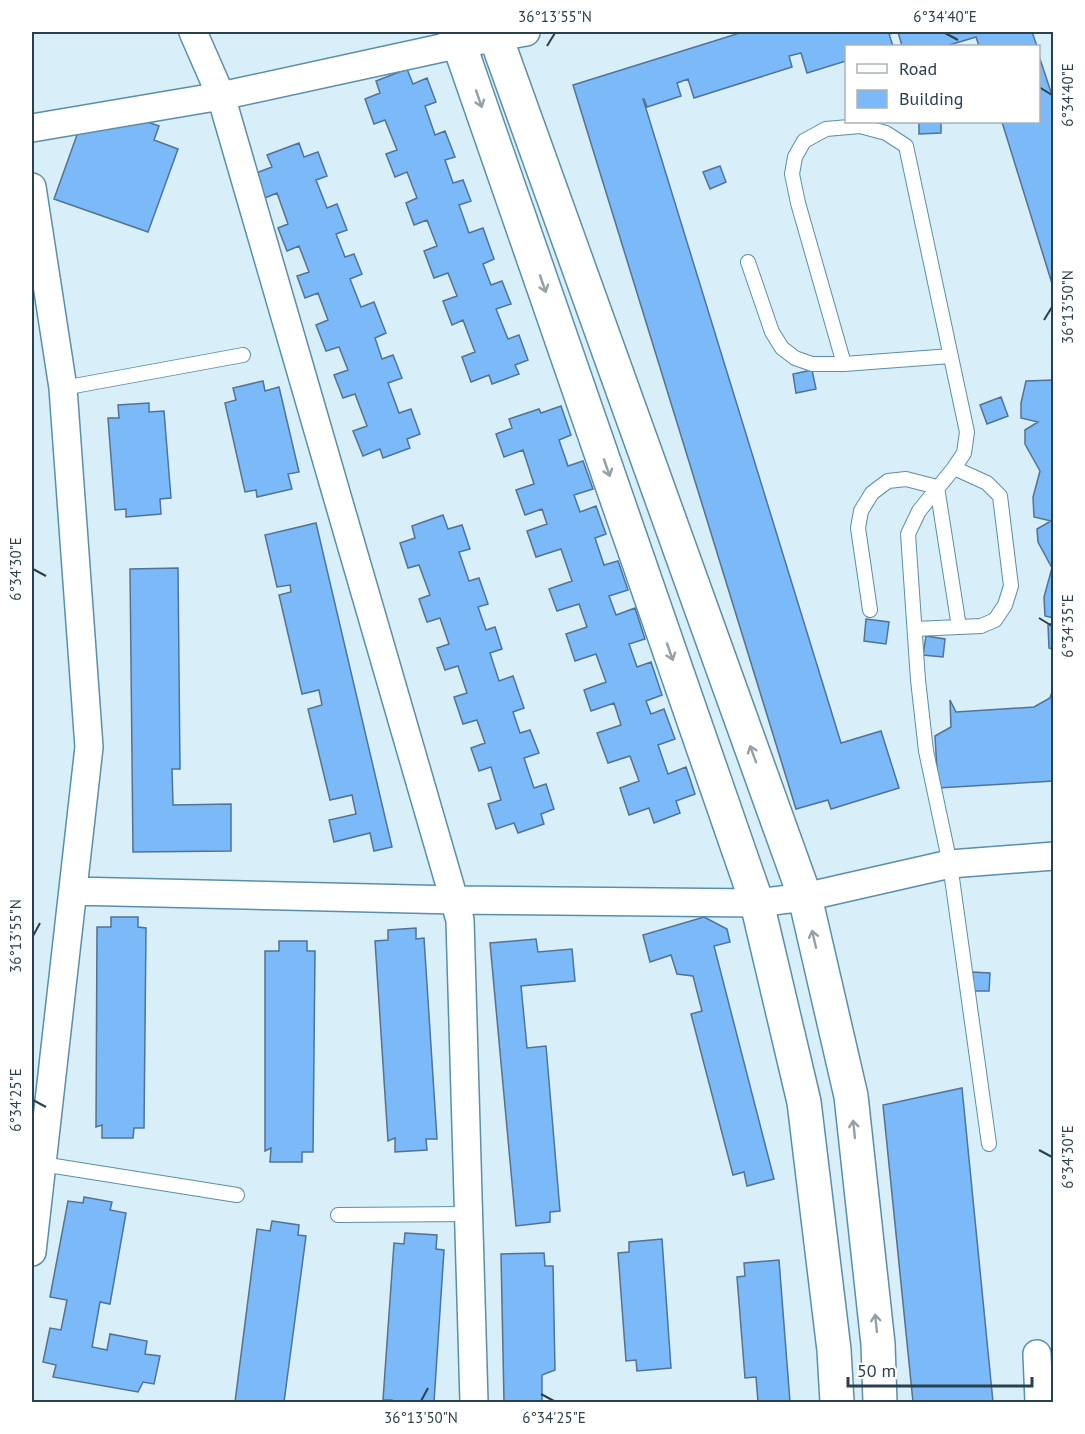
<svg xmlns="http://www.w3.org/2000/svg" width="1085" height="1434" viewBox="0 0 1085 1434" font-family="'PT Sans',sans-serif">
<rect width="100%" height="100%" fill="#d8eef9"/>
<path fill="#7cb9f8" stroke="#507397" stroke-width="1.5" d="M743,32H897L889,34L893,46H846V61L807,73L801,53L789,56L792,67L694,98L688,79L677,83L681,96L647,107L644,99H643L841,743L881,731L899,788L831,809L828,800L796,809L573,85Z
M898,32H1032L1037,46H979L976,37L946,46H902Z
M1038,53L1054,101V290L1002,122H1038Z
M407,69L413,84L427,78L436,102L425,106L435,135L445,131L455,157L445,160L453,183L463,180L471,201L459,205L469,233L483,228L494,259L483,264L491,285L502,281L511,304L496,309L508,339L519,335L528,360L515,365L519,374L492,384L489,375L471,382L462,357L475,352L463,320L452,325L443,301L457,296L448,273L434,278L424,251L437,246L427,220L414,225L406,203L417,198L407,172L395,177L386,154L397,150L385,120L374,124L365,99L380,93L376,81Z
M111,109L159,126L154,140L178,149L148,232L54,199L83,118Z
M919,122H941V133L919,134Z
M299,143L304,157L318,152L327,176L316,180L327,208L337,204L347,230L336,234L345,257L354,254L362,274L350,279L361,307L374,302L386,333L375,338L382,359L393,355L402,378L388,383L399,413L411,409L420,434L407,439L410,448L383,458L380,449L363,456L353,431L367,426L355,394L343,398L334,375L348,370L339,347L326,351L316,325L328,320L318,293L305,298L297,276L309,272L299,246L287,251L278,228L288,224L277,193L265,198L256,173L272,167L267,155Z
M720,166L726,182L710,189L703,172Z
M812,370L816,389L796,393L793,374Z
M1054,380V618L1045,616L1044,597L1052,568L1038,542L1037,529L1051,521L1034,517L1033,497L1040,471L1025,444V430L1038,422L1021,418V403L1026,381Z
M263,381L265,391L279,387L299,472L288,474L292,489L257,497L256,490L245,492L225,403L236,400L233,388Z
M1001,397L1008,416L987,424L980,405Z
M149,403V412L164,411L171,498L160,499L161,514L126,517V509L115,510L108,418H119L118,405Z
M561,406L571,435L559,440L568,466L583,461L593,489L574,495L580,512L596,506L606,534L595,538L604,565L618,561L628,590L609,596L616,615L635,608L645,639L629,644L637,667L651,662L662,695L646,701L651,714L664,709L675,739L658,745L668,774L686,767L695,794L676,801L680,813L654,823L649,808L629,815L620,788L639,781L630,756L608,763L597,733L621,725L614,703L591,711L584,690L606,682L596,654L575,661L566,634L587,627L579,604L557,611L549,589L572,581L561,549L536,557L527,531L547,524L542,509L525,515L516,490L534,484L523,450L504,457L496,434L512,428L509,419L539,409L541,413Z
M443,515L448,529L462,525L470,549L459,552L469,581L479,578L488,604L478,607L486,630L495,627L502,649L490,653L499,681L513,676L524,708L513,712L520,733L530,730L539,753L524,758L534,788L546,784L554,809L541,814L544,824L518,833L514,823L496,829L488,804L501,800L491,767L479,771L471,748L485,743L477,720L463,724L454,697L467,693L458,666L445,670L437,648L449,644L440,618L427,622L419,599L430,595L419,565L408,568L400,543L415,538L412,526Z
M316,523L392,847L374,851L370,833L334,842L329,820L356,814L352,795L330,800L308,709L322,705L319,690L302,694L279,595L291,592L290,585L277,587L265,535Z
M178,568L180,769H172L173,805L231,804V851L133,852L130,569Z
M866,619L889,622L886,644L864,641Z
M1054,622V650L1049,648L1048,625Z
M926,636L945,639L943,657L923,655Z
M1054,686V781L938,788L935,736L951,727L950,700L956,712L1034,707L1050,698Z
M111,917H138V927L146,928L144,1128H134L133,1138H102V1125L96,1127L97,927H111Z
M704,917L727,929L730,942L714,946L774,1179L747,1186L744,1172L733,1175L691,1014L702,1011L693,976L677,974L671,955L650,962L643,935Z
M416,928V939L424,938L437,1139H426L427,1150L395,1152V1138L388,1141L375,941L388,940V930Z
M536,939L538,952L572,949L575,981L521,986L527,1048L546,1046L560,1211L550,1212V1222L516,1226L490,943Z
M279,941H307V951H315L313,1152H302V1162H270L271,1148L265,1151V951H279Z
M972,972L990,973L989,991H970Z
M962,1088L993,1402H913L883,1105Z
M84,1197L112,1202L110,1210L126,1213L110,1304L100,1302L92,1347L107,1350L110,1334L147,1341L145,1354L160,1356L154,1384L143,1382L138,1392L53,1377L56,1365L43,1362L50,1328L61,1330L67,1300L50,1297L68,1201L83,1203Z
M272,1221L299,1225L298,1235L306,1236L284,1402H235L257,1229L270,1231Z
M405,1233L437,1235L436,1249L444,1250L434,1402H392V1400H383L394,1243L404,1244Z
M662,1239L671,1368L637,1371L636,1360L626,1361L618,1253L629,1252V1242Z
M544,1253L545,1266H553L555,1370L542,1375V1402H504L501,1254Z
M779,1260L790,1402H758L756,1377L745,1378L737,1277L745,1276L744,1263Z"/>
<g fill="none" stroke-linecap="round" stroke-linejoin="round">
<defs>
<path id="lane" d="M748,262L772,332L782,348L795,358L812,364H844L951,356
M844,364L798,203L792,174L795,157L804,141L826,129L860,126L886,133L906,146L967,432L964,453L954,468L919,511L908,534L918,680L926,751L950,864L989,1144
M63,388L243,355
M870,610L858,528L861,511L872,493L888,481L906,479L937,487L959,627
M915,629L981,626L995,620L1005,605L1011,586L1000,496L987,483L954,468
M42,1164L237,1195
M338,1215L468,1214"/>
<path id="street" d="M193,32L221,96L460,920L474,1402
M32,128L221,96L460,44L526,32
M32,187L63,388L89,747L32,1252
M73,891L455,900L757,903L805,897L950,864L1054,856
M1037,1354L1039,1402"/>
<path id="secondary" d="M455,32L757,903L804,1102L834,1350L837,1402
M494,32L805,897L851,1096L878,1344L880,1402"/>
</defs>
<use href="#lane" stroke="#5a8fa9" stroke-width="16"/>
<use href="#street" stroke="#5a8fa9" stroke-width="30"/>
<use href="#secondary" stroke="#5a8fa9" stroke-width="36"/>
<use href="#lane" stroke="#fff" stroke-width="14"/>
<use href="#street" stroke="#fff" stroke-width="27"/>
<use href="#secondary" stroke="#fff" stroke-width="33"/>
</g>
<defs><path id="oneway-shaft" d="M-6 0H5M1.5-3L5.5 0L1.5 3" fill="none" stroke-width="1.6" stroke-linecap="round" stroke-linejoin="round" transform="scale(1.5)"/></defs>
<g stroke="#94a0a6">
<use href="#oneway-shaft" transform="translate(479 99) rotate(71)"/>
<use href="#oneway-shaft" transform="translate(543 284) rotate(71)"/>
<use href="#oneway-shaft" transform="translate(607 468) rotate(71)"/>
<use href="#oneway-shaft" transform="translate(670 652) rotate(71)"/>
<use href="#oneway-shaft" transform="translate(753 754) rotate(-110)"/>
<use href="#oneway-shaft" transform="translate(814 939) rotate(-103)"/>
<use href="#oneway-shaft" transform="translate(854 1129) rotate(-96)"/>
<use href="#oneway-shaft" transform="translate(876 1323) rotate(-96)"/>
</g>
<path fill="none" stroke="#2a414c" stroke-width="2" d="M945,33L958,40M547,46L555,33M1039,87L1052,95M1044,320L1052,307M33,569L46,576M1039,618L1052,626M33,936L40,923M33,1100L46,1107M1039,1150L1052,1157M541,1394L554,1401M421,1401L428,1388"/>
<rect width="1085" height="1434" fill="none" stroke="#ffffff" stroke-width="66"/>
<rect x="845" y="45" width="195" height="78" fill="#ffffff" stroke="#aab3b7" stroke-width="1.5"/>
<rect x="857" y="64" width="30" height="9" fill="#ffffff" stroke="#aab3b7" stroke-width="1.5"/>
<text x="899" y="75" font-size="18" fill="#2a414c">Road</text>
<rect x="857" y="90" width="30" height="18" fill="#7cb9f8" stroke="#aab3b7" stroke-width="1.5"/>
<text x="899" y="105" font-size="18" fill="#2a414c">Building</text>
<path d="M848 1377v9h184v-9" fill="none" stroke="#2a414c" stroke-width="3"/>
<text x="857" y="1377" font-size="18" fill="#2a414c" stroke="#ffffff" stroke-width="4.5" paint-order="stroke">50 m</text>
<rect x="33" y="33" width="1019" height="1368" fill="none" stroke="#2a414c" stroke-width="2"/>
<g font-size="15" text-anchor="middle" fill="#2a414c">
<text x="555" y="22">36°13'55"N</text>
<text x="945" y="22">6°34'40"E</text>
<text transform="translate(1068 95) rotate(-90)" y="5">6°34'40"E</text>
<text transform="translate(1068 307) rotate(-90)" y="5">36°13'50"N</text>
<text transform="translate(16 569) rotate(-90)" y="5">6°34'30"E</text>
<text transform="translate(1068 626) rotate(-90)" y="5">6°34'35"E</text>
<text transform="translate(16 936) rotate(-90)" y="5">36°13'55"N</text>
<text transform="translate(16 1100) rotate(-90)" y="5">6°34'25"E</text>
<text transform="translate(1068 1157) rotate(-90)" y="5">6°34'30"E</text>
<text x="421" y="1423">36°13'50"N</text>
<text x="554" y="1423">6°34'25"E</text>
</g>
</svg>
